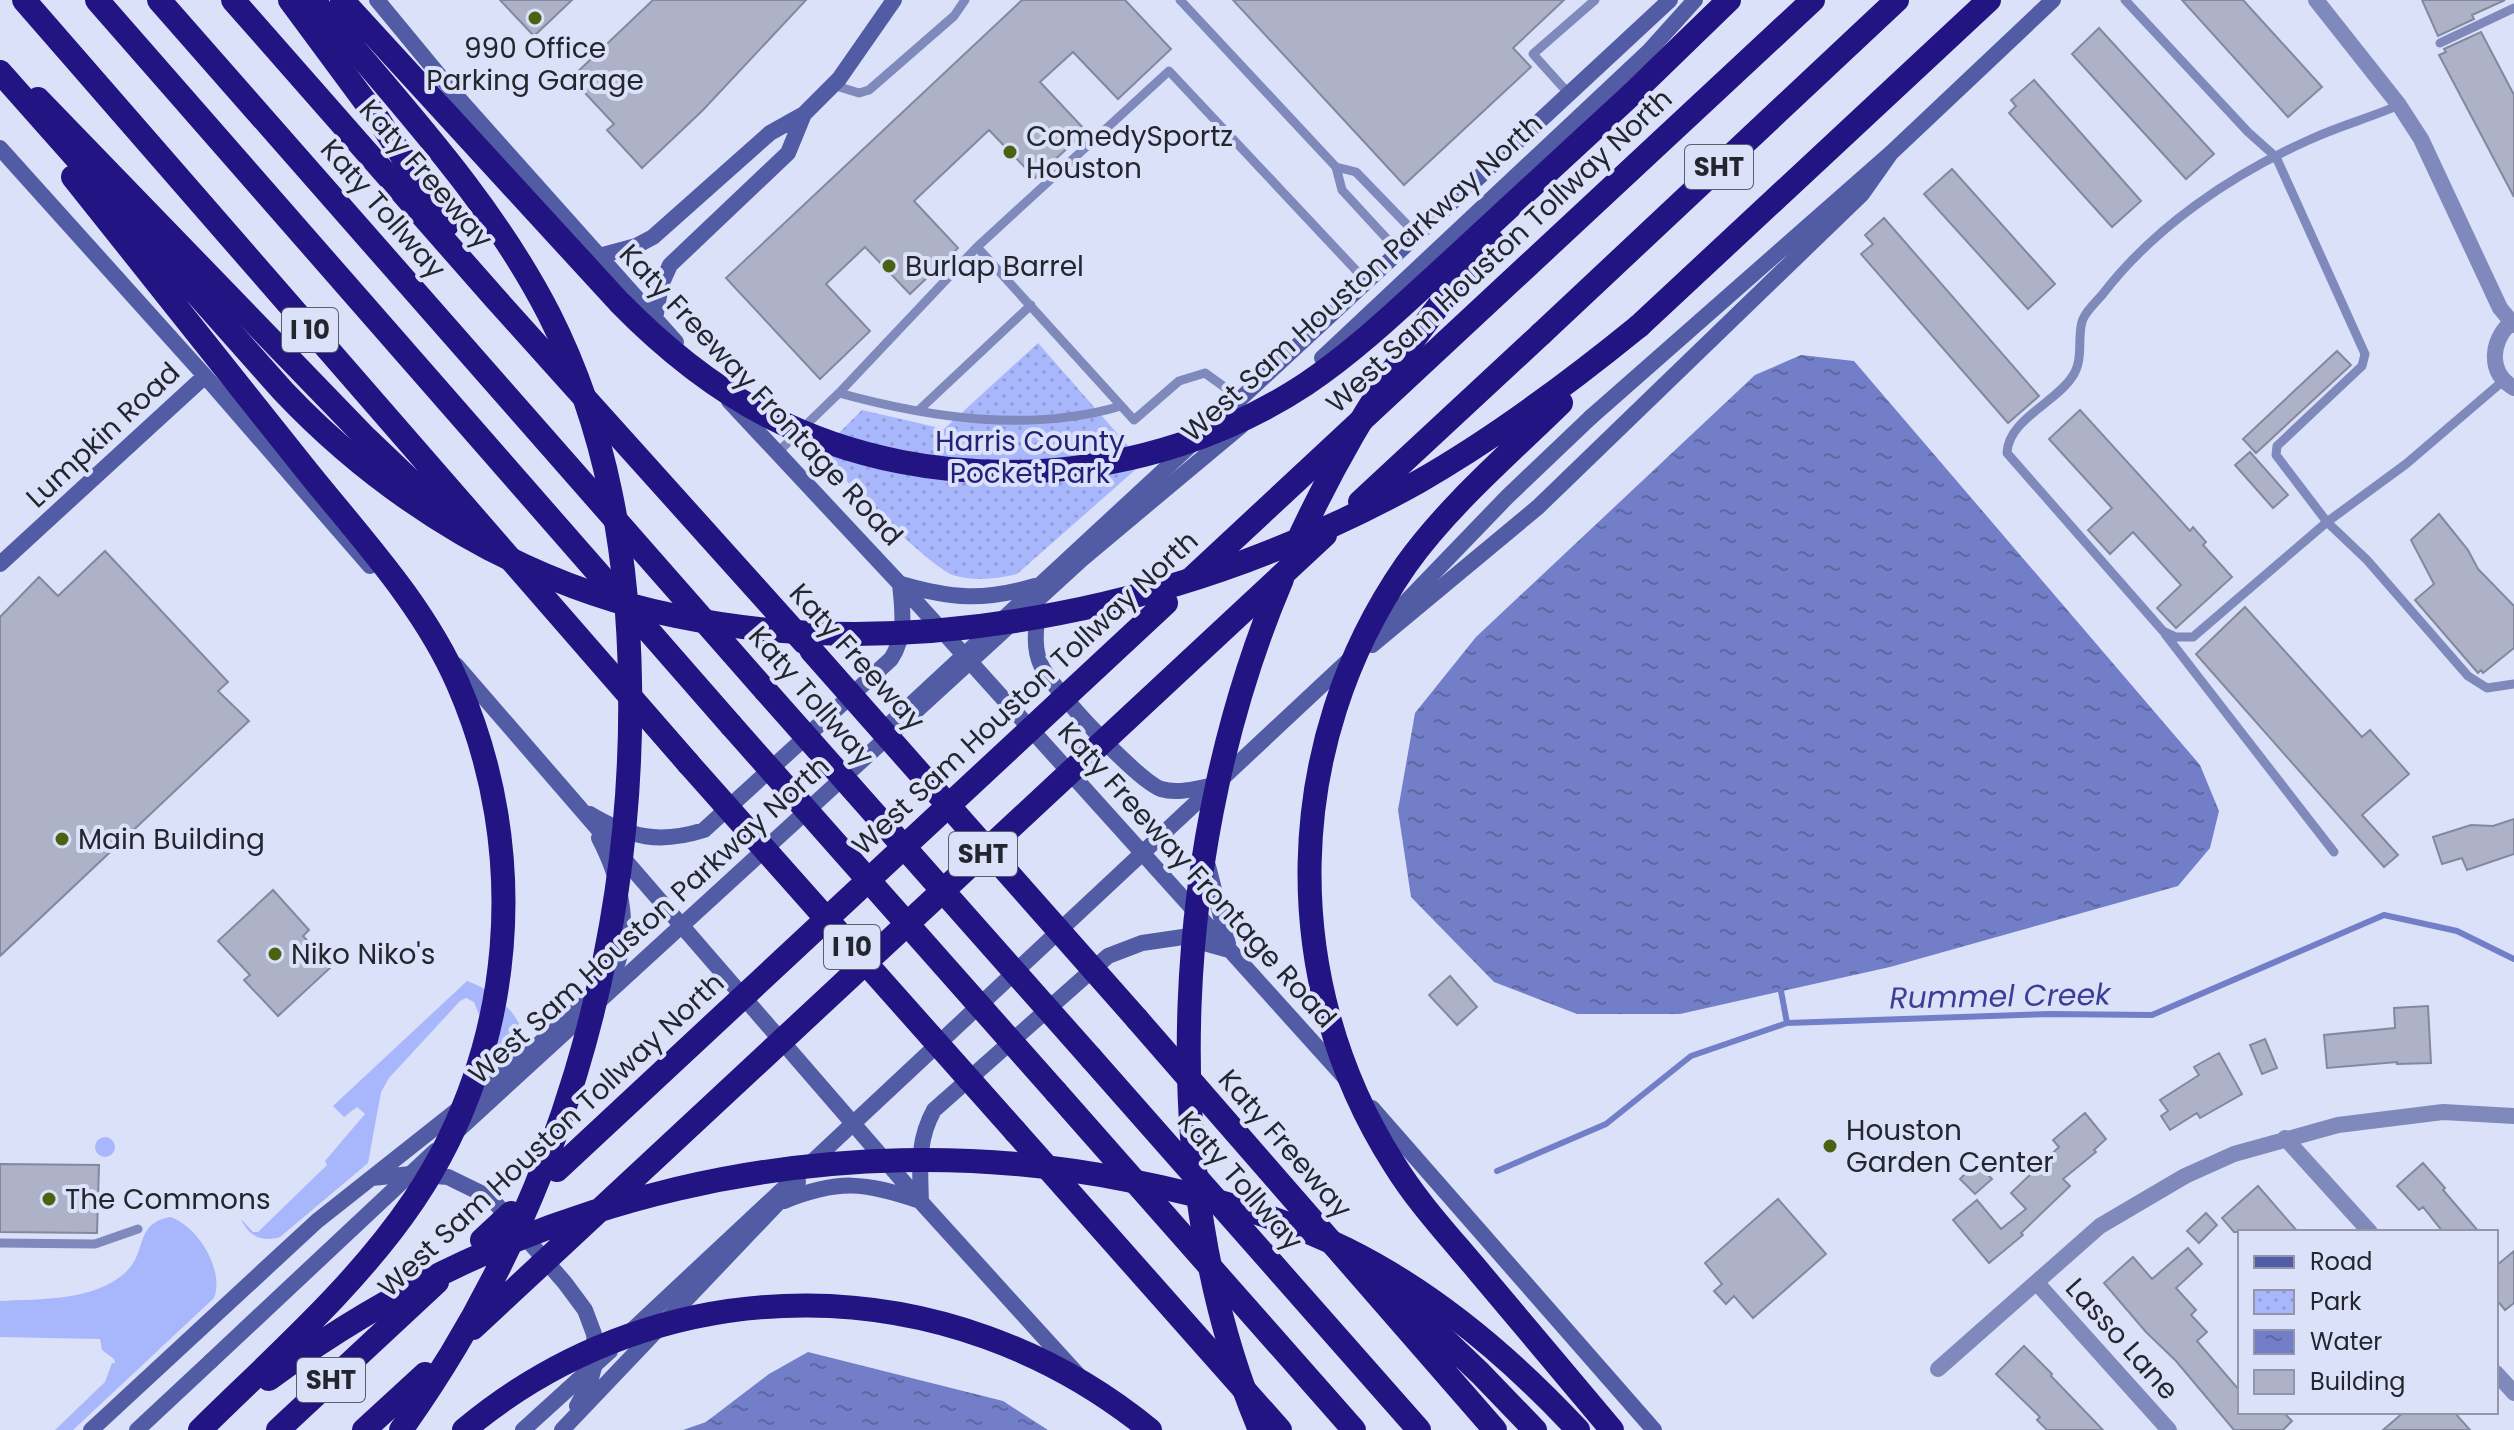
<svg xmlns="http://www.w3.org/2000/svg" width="2514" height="1430" viewBox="0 0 2514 1430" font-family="Poppins,sans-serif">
<defs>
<pattern id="park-dots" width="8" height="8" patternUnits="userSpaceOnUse" patternTransform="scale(2)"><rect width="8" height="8" fill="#a8b6fc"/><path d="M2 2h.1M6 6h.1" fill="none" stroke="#909cd8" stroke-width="1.8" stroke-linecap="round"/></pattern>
<pattern id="water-ripples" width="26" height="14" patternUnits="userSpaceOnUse" patternTransform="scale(2)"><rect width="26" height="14" fill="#727ec7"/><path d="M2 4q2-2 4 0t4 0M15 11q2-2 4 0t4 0" fill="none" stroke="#5d67a2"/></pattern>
</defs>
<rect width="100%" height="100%" fill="#dbe1f9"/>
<path fill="#a8b6fc" d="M467,981C492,989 529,1019 523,1048L471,1093L482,1022L474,1002L466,998L460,1001L389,1078L381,1092L368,1163L280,1237C261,1243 248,1235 241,1219L253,1232H258L327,1165L325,1161L365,1114L357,1107L344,1117L333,1106Z
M95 1147a10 10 0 1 1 20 0a10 10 0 1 1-20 0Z
M170,1217C197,1225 225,1270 214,1298L73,1430H55L105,1382L112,1363H115L114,1359L102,1350L100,1339L0,1337V1301C40,1299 95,1301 126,1272C148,1251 134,1224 170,1217Z"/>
<path fill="url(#park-dots)" d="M1038,343L1143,463L1017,574C998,579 975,581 956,576C930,570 843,476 819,453L862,410L944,429Z"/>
<path fill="url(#water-ripples)" d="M1801,355L1854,361L2200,765L2219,811L2210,848L2178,886L1890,967L1680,1014H1577L1494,982L1411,897L1398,810L1415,713L1476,637L1755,375Z
M808,1352L1003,1401L1048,1430H683L706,1422L769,1374Z"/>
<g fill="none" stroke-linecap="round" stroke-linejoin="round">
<path stroke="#727ec7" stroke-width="6" d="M1781,991L1787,1023
M1497,1171L1606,1124L1691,1056L1787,1023L2050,1014L2152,1015L2384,915L2457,931L2514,959"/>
</g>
<path fill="#adb2c9" stroke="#83889e" stroke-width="2" d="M500,0H572L534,36Z
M653,0H806L703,110L642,168L607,130L614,124L571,78Z
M1022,0H1125L1171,49L1118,99L1073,52L1040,82L1086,131L1035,178L989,130L914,201L958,248L910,294L865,247L826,284L870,331L820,379L726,278Z
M1233,0H1564L1513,48L1531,67L1404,185Z
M2182,0H2243L2322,87L2288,117Z
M2422,0H2505L2472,15L2474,19L2438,36Z
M2099,28L2214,154L2186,179L2072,54Z
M2481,32L2514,95V197L2439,55L2446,52L2444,49Z
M2034,80L2141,201L2112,227L2009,113L2016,106L2011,100Z
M1952,169L2055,284L2028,309L1924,194Z
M1884,218L2039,396L2008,423L1861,254L1873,244L1865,235Z
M2337,351L2351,365L2256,453L2243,439Z
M2080,410L2190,531L2193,527L2206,542L2203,545L2232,577L2176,628L2157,608L2181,585L2133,532L2110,554L2088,530L2112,508L2049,439Z
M2250,452L2288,495L2273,508L2235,465Z
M2439,514L2468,550L2478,569L2514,606V648L2483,673L2481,670L2478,673L2415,600L2434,584L2411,540Z
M105,551L228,682L218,691L249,721L0,956V617L39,577L58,596Z
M2245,607L2362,737L2370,730L2409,774L2362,815L2398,855L2384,867L2196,654Z
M2514,819V854L2467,870L2462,858L2442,864L2433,837L2471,825L2493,826Z
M273,890L309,930L303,936L331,967L278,1016L244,980L250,975L218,941Z
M1450,976L1477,1007L1457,1025L1429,995Z
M2428,1006L2431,1063L2397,1064V1062L2327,1068L2324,1035L2395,1028L2394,1008Z
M2265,1039L2277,1068L2262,1074L2250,1045Z
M2219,1053L2242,1094L2200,1118L2197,1113L2170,1130L2161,1116L2168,1111L2160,1100L2199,1075L2194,1067Z
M2085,1113L2106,1139L2094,1150L2096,1152L2063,1179L2070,1186L2021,1233L2023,1235L1989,1263L1953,1220L1977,1200L2001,1229L2026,1209L2011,1193L2059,1147L2053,1140Z
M1976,1163L1992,1179L1975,1194L1960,1179Z
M2423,1163L2445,1188L2443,1190L2479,1232H2443L2423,1207L2419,1210L2397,1186Z
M0,1164L99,1165L97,1233L0,1232Z
M2258,1186L2298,1232H2234L2222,1218Z
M1778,1199L1826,1254L1753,1318L1734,1296L1726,1304L1714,1291L1722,1284L1705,1263Z
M2206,1213L2217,1225L2199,1243L2187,1231Z
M2188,1248L2202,1264L2176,1288L2196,1310L2191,1315L2207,1332L2197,1341L2240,1391V1412H2283L2292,1421L2283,1430H2234L2176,1361L2146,1332L2104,1283L2133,1257L2152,1279Z
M2514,1251V1303L2505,1310L2496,1299V1266Z
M2024,1346L2052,1374L2051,1376L2103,1430H2047L2037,1420L2040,1417L1996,1374Z
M2404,1412H2454L2470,1430H2383Z"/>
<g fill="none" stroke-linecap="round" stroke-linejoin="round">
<path stroke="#7b7f8f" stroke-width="4" stroke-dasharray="4 6" stroke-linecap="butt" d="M639,928L648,921"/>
<path stroke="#7f89bb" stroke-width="9" d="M1180,0L1336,167
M2125,0L2248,132L2276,157L2365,354L2362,366L2277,446L2276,455L2327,522L2367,560L2468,676L2487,688L2514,684
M2440,43L2514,8
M833,85L859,93L869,90L954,16L965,0
M1569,94L1533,54L1595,0
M2399,105C2370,118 2338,126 2309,140C2231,175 2154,227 2102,295C2096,302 2087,310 2083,319C2076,335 2085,359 2072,377C2055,403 2008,420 2007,453L2163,631L2176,637H2193L2327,522L2406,464L2503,381
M977,247L1134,420L1179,381L1205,373L1241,399
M1399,252L1342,190L1336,167L1356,172L1417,235
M839,393C930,418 1030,433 1121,406
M918,411L1031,305
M776,454L839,393L977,247L1169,71L1367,282
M2165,634L2334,852
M0,1243L95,1244L138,1229"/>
<path stroke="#7f89bb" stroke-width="16" d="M2316,0L2399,105L2421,139L2500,308L2514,325
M2511,322C2491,342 2487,372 2514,388
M2285,1138L2370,1232
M2037,1283L2169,1430
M1938,1369L2100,1226L2185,1176L2234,1154L2338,1125L2443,1112L2514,1116
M2496,1373L2514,1393"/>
<path stroke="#525ca5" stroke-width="16" d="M377,0L453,92L676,342
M0,148L205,376L370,566
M599,256L636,246L653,237L770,133L804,114L839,79L894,0
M655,319L661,285L670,265L788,153L804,114
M1322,358L1649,51L1695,0
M729,401L900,584L1346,1079
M1591,417L1891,153L2053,0
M1211,426L1670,0
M0,564L205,376
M901,584C952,599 984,601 1035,586
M1038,610C1036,628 1033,648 1041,665C1052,689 1137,780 1161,789C1177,794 1194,789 1210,786L1209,795
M1372,645L1538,507L1862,194L1891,153
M456,665L921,1202L1079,1376
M880,733L1191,445
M590,814C630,838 660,844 704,830L891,659C906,636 903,611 900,584
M599,838C622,882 634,935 610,981
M1208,866L1228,944
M1372,1108L1654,1430
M372,1178L411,1174L448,1177L491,1198L565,1283L585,1310L594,1334L596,1360L590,1382L577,1406
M784,1201C839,1179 864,1182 920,1201
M921,1202C920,1167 917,1141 934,1110L1108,956L1142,943L1183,937L1229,950
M91,1430L317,1221L528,1054L588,1000
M137,1430L211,1361
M562,1430L798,1182"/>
<path stroke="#221483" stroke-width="24" d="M24,0L688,763
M97,0L731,725
M159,0L765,690
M233,0L494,297L804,642
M290,0L378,119L447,225
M1632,94L1729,0
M38,99L366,438L453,521
M1639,326L1989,0
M1541,334L1897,0
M1191,579L1813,0
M1137,1019L1495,1430
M1091,1058L1419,1430
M1056,1092L1354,1430
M1015,1131L1280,1430
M1380,1278L1480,1373L1535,1430
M278,1430L437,1282
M364,1430L425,1374"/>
<path stroke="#525ca5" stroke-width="16" d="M1372,637L1507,497L1591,417
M455,1133L1082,559L1241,426
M630,1332L1352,657
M211,1361L435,1151
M523,1430L610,1351"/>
<path stroke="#221483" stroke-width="24" d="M313,0C397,101 489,197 549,314C607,429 628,553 630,681C635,946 556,1214 401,1430
M342,0L619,302C663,347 712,387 768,416C935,502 1150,487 1306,384C1358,349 1403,305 1449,263C1510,206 1571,150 1632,94
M0,72L283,391C388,502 525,585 676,616C922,667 1201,603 1418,482C1497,437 1569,383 1639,326
M73,177C151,275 229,373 307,471C360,537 424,605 458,684C531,851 516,1048 414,1200C356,1286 274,1357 200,1430
M1561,403C1508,455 1449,505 1406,565C1282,744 1277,980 1394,1164C1418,1203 1450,1237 1480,1273C1524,1325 1568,1378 1612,1430
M1360,502L1541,334
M1296,545C1347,434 1411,332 1492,241
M811,650L1137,1019
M765,690L1091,1058
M731,725L1056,1092
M688,763L1015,1131
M557,1170L1166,603
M482,1240L511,1213
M473,1328L1325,535
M269,1379C513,1197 828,1120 1127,1180C1203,1195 1277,1215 1346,1249C1435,1293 1511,1358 1578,1430
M464,1430C665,1262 949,1266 1150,1430
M1260,1430C1151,1173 1174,833 1282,579"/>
</g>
<g fill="#4b6311" stroke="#dbe1f9" stroke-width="3">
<circle cx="535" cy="18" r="8"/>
<circle cx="1010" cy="152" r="8"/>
<circle cx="889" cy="266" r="8"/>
<circle cx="62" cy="839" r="8"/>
<circle cx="275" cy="954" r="8"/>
<circle cx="1830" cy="1146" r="8"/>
<circle cx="49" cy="1199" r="8"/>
</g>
<g text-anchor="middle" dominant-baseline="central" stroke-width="8" stroke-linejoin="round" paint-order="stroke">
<g fill="#dbe1f9" stroke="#5b5e6c" stroke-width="2">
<rect x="1685" y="145" width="68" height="44" rx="6"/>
<rect x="282" y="308" width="56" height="44" rx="6"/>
<rect x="949" y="832" width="68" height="44" rx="6"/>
<rect x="824" y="925" width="56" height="44" rx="6"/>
<rect x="297" y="1358" width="68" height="44" rx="6"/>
</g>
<g font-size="26" font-weight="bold" fill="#24262f">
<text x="1719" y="167">SHT</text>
<text x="310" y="330">I 10</text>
<text x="983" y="854">SHT</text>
<text x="852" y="947">I 10</text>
<text x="331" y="1380">SHT</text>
</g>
<g font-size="28" fill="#24262f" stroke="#dbe1f9" text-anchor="start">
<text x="535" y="48" text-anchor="middle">990 Office<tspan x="535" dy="32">Parking Garage</tspan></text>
<text x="1026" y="136">ComedySportz<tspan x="1026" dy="32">Houston</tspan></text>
<text x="905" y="266">Burlap Barrel</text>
<text x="78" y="839">Main Building</text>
<text x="291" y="954">Niko Niko's</text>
<text x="1846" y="1130">Houston<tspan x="1846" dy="32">Garden Center</tspan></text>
<text x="65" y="1199">The Commons</text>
</g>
<g font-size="28" fill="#24262f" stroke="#dbe1f9">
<text transform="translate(426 174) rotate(49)">Katy Freeway</text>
<text transform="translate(383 209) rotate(49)">Katy Tollway</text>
<text transform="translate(1499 251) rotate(-43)">West Sam Houston Tollway North</text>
<text transform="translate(1362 278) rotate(-42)">West Sam Houston Parkway North</text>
<text transform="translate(761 395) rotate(47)">Katy Freeway Frontage Road</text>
<text transform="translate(103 435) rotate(-43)">Lumpkin Road</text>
<text transform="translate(857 657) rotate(48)">Katy Freeway</text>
<text transform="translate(1025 693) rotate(-43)">West Sam Houston Tollway North</text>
<text transform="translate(811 696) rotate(49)">Katy Tollway</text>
<text transform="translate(1197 875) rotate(48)">Katy Freeway Frontage Road</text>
<text transform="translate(649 920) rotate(-42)">West Sam Houston Parkway North</text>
<text transform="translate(551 1135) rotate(-43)">West Sam Houston Tollway North</text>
<text transform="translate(1285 1144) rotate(49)">Katy Freeway</text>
<text transform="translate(1240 1181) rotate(49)">Katy Tollway</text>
<text transform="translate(2122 1339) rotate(48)">Lasso Lane</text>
</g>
<g font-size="28" fill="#232278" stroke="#dbe1f9">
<text x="1030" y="441">Harris County<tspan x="1030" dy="32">Pocket Park</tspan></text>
</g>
<g font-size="30" font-style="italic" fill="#393f96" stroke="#dbe1f9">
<text transform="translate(2000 996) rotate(-1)">Rummel Creek</text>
</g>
</g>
<rect x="2238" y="1230" width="260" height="184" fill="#dbe1f9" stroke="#9296a8" stroke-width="2"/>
<rect x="2254" y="1256" width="40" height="12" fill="#525ca5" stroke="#9296a8" stroke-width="2"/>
<text x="2310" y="1270" font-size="24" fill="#24262f">Road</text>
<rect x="2254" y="1290" width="40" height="24" fill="url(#park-dots)" stroke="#9296a8" stroke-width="2"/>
<text x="2310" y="1310" font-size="24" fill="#24262f">Park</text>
<rect x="2254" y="1330" width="40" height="24" fill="url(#water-ripples)" stroke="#9296a8" stroke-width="2"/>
<text x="2310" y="1350" font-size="24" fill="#24262f">Water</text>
<rect x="2254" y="1370" width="40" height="24" fill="#adb2c9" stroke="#9296a8" stroke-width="2"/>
<text x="2310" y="1390" font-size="24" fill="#24262f">Building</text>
</svg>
